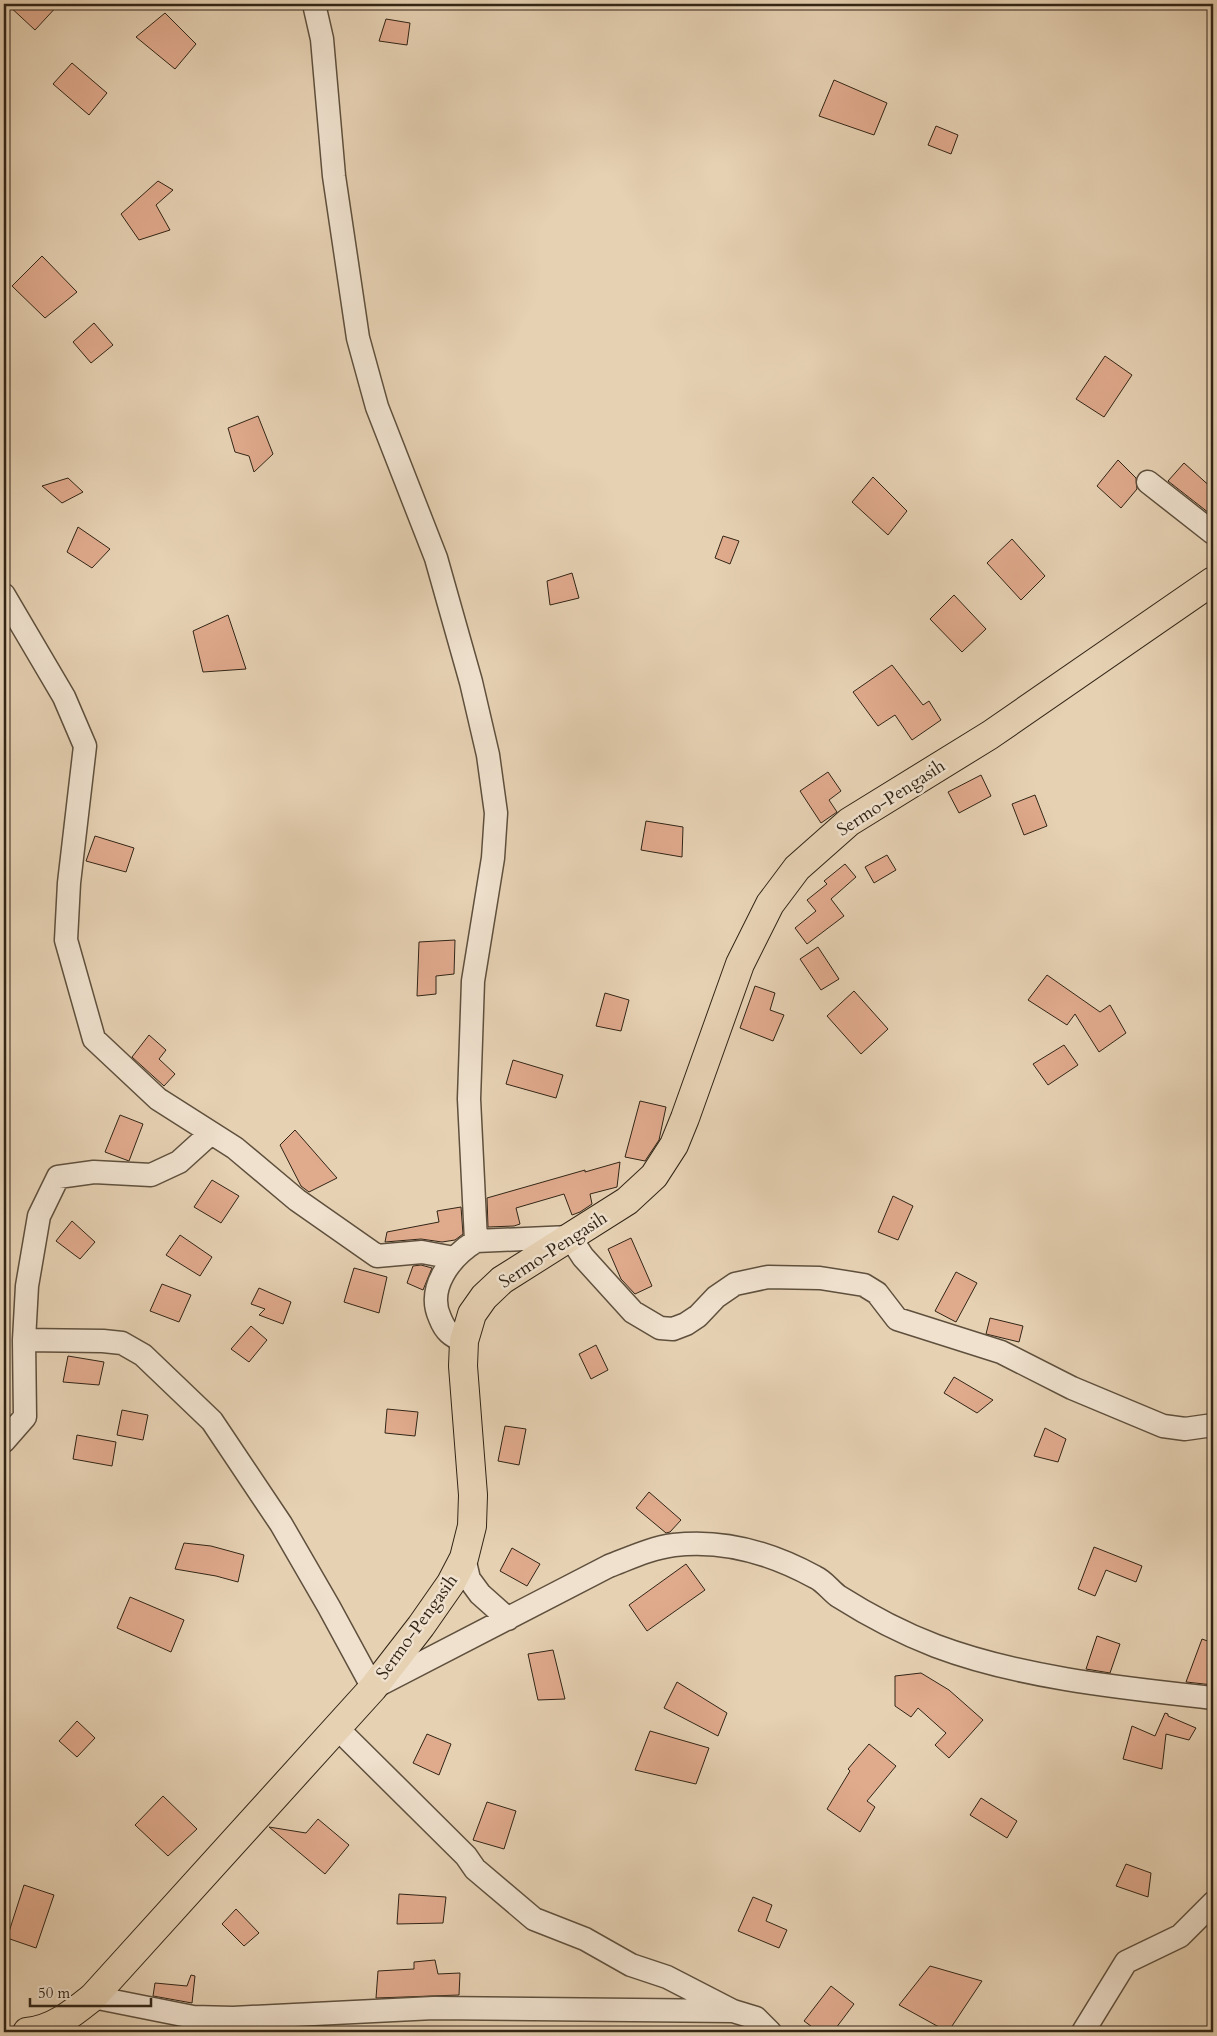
<svg xmlns="http://www.w3.org/2000/svg" width="1217" height="2036" viewBox="0 0 1217 2036" font-family="Cardo,serif">
<rect width="100%" height="100%" fill="#e6d1b3"/>
<filter id="stains"><feTurbulence type="fractalNoise" baseFrequency=".004" numOctaves="4"/><feColorMatrix values="0 0 0 0 .2 0 0 0 0 .09 0 0 0 0 .02 0 0 0 .5 -.17"/></filter>
<radialGradient id="worn" r=".72"><stop offset=".6" stop-color="#630" stop-opacity="0"/><stop offset="1" stop-color="#630" stop-opacity=".3"/></radialGradient>
<path fill="#e0aa8d" stroke="#322516" d="M7,4H59L35,30Z
M165,13L196,44L175,69L136,37Z
M386,19L410,23L407,45L379,41Z
M72,63L107,93L89,115L53,84Z
M834,80L887,103L874,135L819,116Z
M936,126L958,135L951,154L928,145Z
M158,181L173,190L156,205L170,230L139,240L121,214Z
M42,256L77,292L45,318L12,286Z
M94,323L113,345L91,363L73,342Z
M1105,356L1132,375L1104,417L1076,399Z
M258,416L273,454L254,472L249,456L235,452L228,428Z
M1118,460L1136,478L1137,489L1121,508L1097,486Z
M1184,463L1213,489V508L1209,513L1168,481Z
M873,477L907,511L888,535L852,502Z
M68,478L83,492L62,503L42,486Z
M78,527L110,549L92,568L67,552Z
M723,536L739,541L730,564L715,558Z
M1012,539L1045,576L1021,600L987,563Z
M572,573L579,598L550,605L547,581Z
M954,595L986,629L962,652L930,619Z
M228,615L246,669L203,672L193,631Z
M892,665L923,705L929,701L941,720L912,740L895,715L878,726L853,692Z
M828,772L841,791L829,800L837,812L821,823L800,791Z
M981,775L991,796L959,813L948,792Z
M1035,795L1047,826L1024,835L1012,804Z
M646,821L683,827L682,857L641,850Z
M95,836L134,848L126,872L86,861Z
M887,855L896,870L874,883L865,867Z
M845,864L856,877L831,899L844,916L807,944L795,928L816,911L807,900L827,884L824,881Z
M455,940L454,974L436,976V994L417,996L419,942Z
M818,947L839,979L821,990L800,959Z
M1047,975L1100,1012L1110,1005L1126,1033L1099,1052L1075,1014L1067,1025L1028,1000Z
M755,986L775,993L770,1010L784,1015L773,1041L740,1028Z
M854,991L888,1029L861,1054L827,1016Z
M605,993L629,1000L621,1031L596,1026Z
M149,1035L166,1050L159,1059L175,1074L164,1086L132,1057Z
M1064,1045L1078,1065L1048,1085L1033,1064Z
M513,1060L563,1075L556,1098L506,1084Z
M640,1101L666,1107L659,1140L645,1161L625,1157Z
M120,1115L143,1124L129,1161L105,1152Z
M295,1130L337,1178L309,1192L301,1186L280,1145Z
M620,1162L617,1187L590,1194L592,1204L580,1212L572,1215L564,1194L516,1208L520,1224L514,1226L488,1227L487,1198L585,1170V1172Z
M212,1180L239,1196L221,1223L194,1207Z
M893,1196L913,1206L898,1240L878,1232Z
M461,1207L463,1234L455,1240L442,1242L421,1239L385,1242L387,1232L439,1222L437,1211Z
M72,1221L95,1242L80,1259L56,1241Z
M180,1235L212,1257L200,1276L166,1255Z
M631,1238L652,1286L635,1294L621,1279L608,1249Z
M421,1265L432,1268L423,1290L407,1283L413,1266Z
M354,1268L387,1277L379,1313L344,1302Z
M956,1272L977,1283L956,1322L935,1311Z
M162,1284L191,1295L179,1322L150,1311Z
M259,1288L291,1302L283,1324L259,1315L265,1309L251,1304Z
M990,1318L1023,1326L1019,1342L986,1334Z
M251,1326L267,1340L249,1362L231,1349Z
M596,1345L608,1370L591,1379L579,1354Z
M68,1356L104,1362L99,1385L63,1382Z
M954,1377L993,1400L977,1413L944,1393Z
M387,1409L418,1412L415,1436L385,1433Z
M122,1410L148,1415L143,1440L117,1435Z
M505,1426L526,1429L519,1465L498,1461Z
M1045,1428L1066,1439L1058,1462L1034,1456Z
M77,1435L116,1442L112,1466L73,1459Z
M649,1492L681,1520L670,1532L666,1533L636,1508Z
M184,1543L211,1546L244,1555L238,1582L216,1576L175,1569Z
M1094,1547L1142,1566L1136,1582L1106,1570L1095,1596L1078,1589Z
M512,1548L540,1564L527,1586L500,1571Z
M686,1564L705,1590L647,1631L629,1605Z
M130,1597L184,1620L171,1652L117,1628Z
M1097,1636L1120,1644L1110,1673L1086,1669Z
M1202,1639L1213,1643V1685L1186,1682Z
M553,1650L565,1699L538,1700L528,1654Z
M921,1673L949,1690L983,1720L949,1758L935,1745L946,1733L918,1708L911,1717L895,1706V1676Z
M677,1682L727,1713L718,1736L664,1708Z
M1165,1713L1168,1714V1716L1196,1728L1189,1740L1166,1734L1162,1769L1123,1759L1132,1726L1155,1736Z
M77,1721L95,1738L77,1757L59,1741Z
M650,1731L709,1748L696,1784L635,1770Z
M427,1734L451,1744L439,1775L413,1763Z
M869,1744L896,1766L867,1801L875,1807L860,1832L827,1809L850,1771L848,1769Z
M163,1796L197,1829L168,1856L135,1825Z
M981,1798L1017,1821L1007,1838L970,1815Z
M487,1802L516,1811L504,1849L473,1840Z
M318,1819L349,1845L325,1874L269,1827L306,1833Z
M1126,1864L1151,1873L1148,1897L1116,1886Z
M24,1885L54,1895L36,1948L7,1938Z
M399,1894L446,1897L443,1923L397,1924Z
M753,1897L772,1905L766,1921L787,1930L779,1948L738,1931Z
M236,1909L259,1933L244,1946L222,1924Z
M435,1960L438,1974L460,1973L459,1995L376,1998L378,1971L414,1969V1962Z
M930,1966L982,1981L948,2032L899,2005Z
M191,1975L195,1976L192,2003L153,1996L155,1983L187,1986Z
M831,1986L854,2004L833,2032H819L804,2021Z"/>
<g fill="none" stroke-linecap="round" stroke-linejoin="round">
<defs>
<path id="minor" d="M314,4L322,39L334,176L358,338L377,407L436,558L471,682L488,755L496,813L493,858L473,981L469,1099L476,1241C451,1256 426,1288 440,1318C445,1331 451,1336 464,1341
M1148,482L1213,533
M4,595L64,697L85,746L69,883L66,940L94,1039L158,1099L235,1148L297,1200L377,1256L422,1252L454,1258
M476,1241L570,1237L583,1257L633,1312L660,1328L673,1329L686,1324L698,1316L716,1297L735,1284L768,1277L820,1278L864,1285L877,1293L897,1319L1001,1352L1072,1388L1163,1426L1185,1429L1213,1425
M24,1340L27,1286L39,1216L58,1177L94,1172L151,1175L179,1162L211,1133
M4,1441L25,1417L24,1340L103,1341L122,1343L143,1355L212,1421L281,1524L329,1607L373,1688L609,1566C630,1558 651,1548 674,1545C724,1539 771,1553 815,1577C824,1581 830,1590 838,1596C868,1615 902,1633 936,1646C1021,1678 1123,1688 1213,1698
M464,1558L469,1579L480,1594L508,1619
M336,1727L466,1856L475,1869L534,1919L585,1939L631,1965L667,1977L733,2011L756,2018L770,2032
M93,1997L193,2017L233,2018L434,2008L733,2011
M1083,2032L1126,1962L1180,1936L1213,1903"/>
<path id="major" d="M27,2032C54,2029 73,2013 93,1997L373,1688L421,1626L451,1583L464,1558L472,1526L473,1495L463,1366L464,1341L472,1314L484,1297L502,1280L627,1201L654,1176L674,1145L685,1118L740,964L770,904L797,868L849,822L990,735L1213,581"/>
</defs>
<use href="#minor" stroke="#5f503d" stroke-width="25"/>
<use href="#major" stroke="#322516" stroke-width="30"/>
<use href="#minor" stroke="#efe1ce" stroke-width="22"/>
<use href="#major" stroke="#e6d1b3" stroke-width="28"/>
</g>
<g text-anchor="middle" dominant-baseline="central" stroke-width="5" stroke-linejoin="round" paint-order="stroke">
<g font-size="18" fill="#322516" stroke="#efe1ce">
<text transform="translate(891 798) rotate(-33)">Sermo-Pengasih</text>
<text transform="translate(553 1250) rotate(-33)">Sermo-Pengasih</text>
<text transform="translate(417 1627) rotate(-54)">Sermo-Pengasih</text>
</g>
</g>
<rect width="1217" height="2036" fill="none" stroke="#e6d1b3" stroke-width="20"/>
<rect x="5" y="5" width="1207" height="2026" fill="none" stroke="#322516" stroke-width="2.5"/>
<rect x="10" y="10" width="1197" height="2016" fill="none" stroke="#322516"/>
<path d="M30 1998v8h121v-8" fill="none" stroke="#322516" stroke-width="2.5"/>
<text x="38" y="1998" font-size="15" fill="#322516" stroke="#efe1ce" stroke-width="4" paint-order="stroke">50 m</text>
<rect width="100%" height="100%" filter="url(#stains)"/>
<rect width="100%" height="100%" fill="url(#worn)"/>
</svg>
